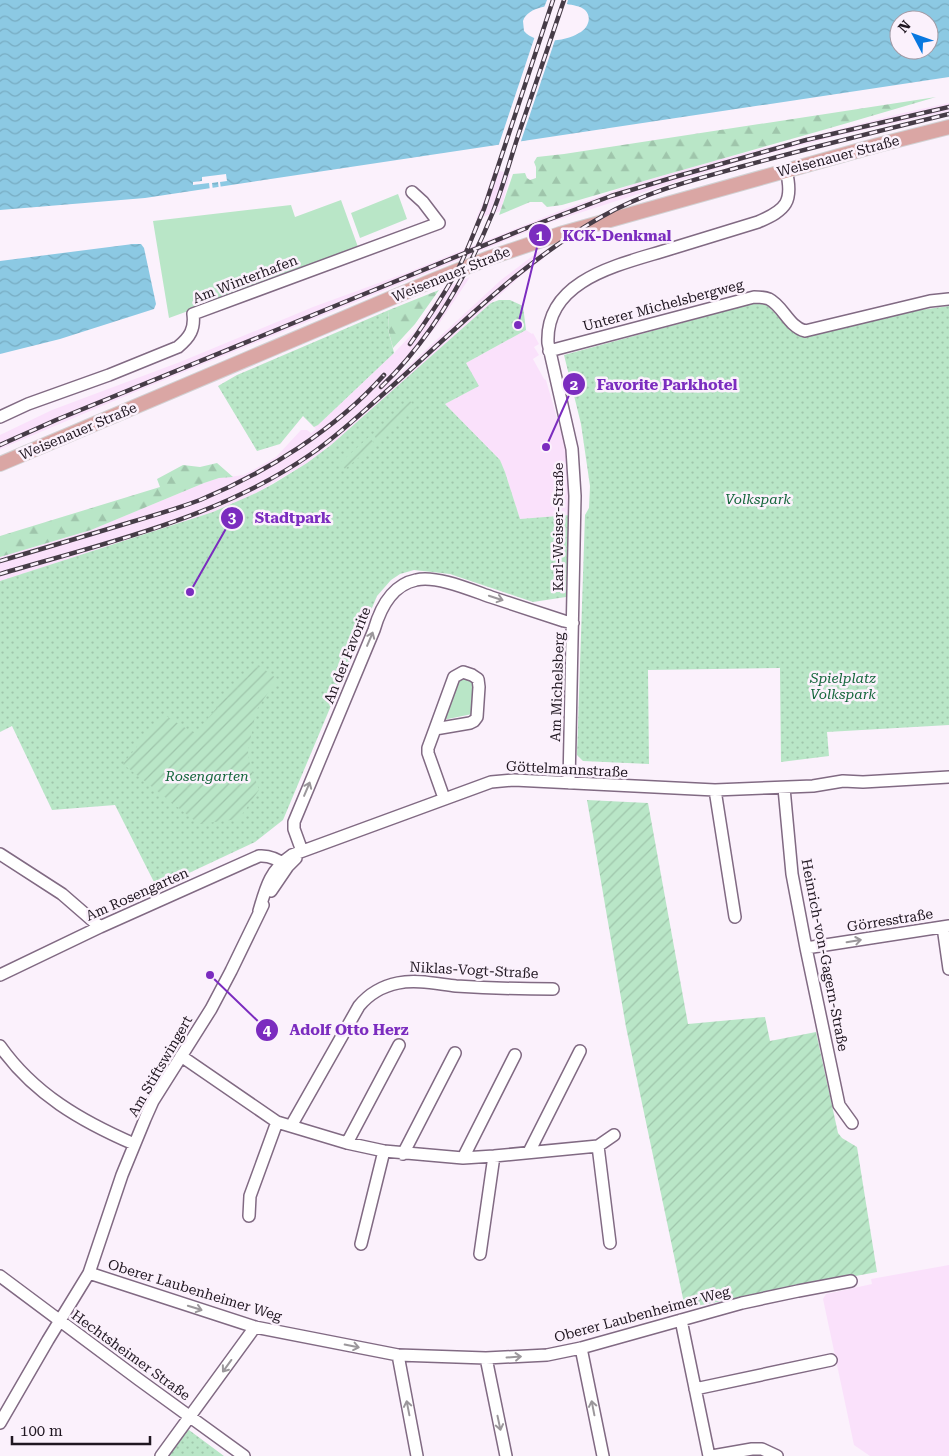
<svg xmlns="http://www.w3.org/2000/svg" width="949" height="1456" viewBox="0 0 949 1456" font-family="'Roboto Serif',serif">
<defs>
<pattern id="forest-firs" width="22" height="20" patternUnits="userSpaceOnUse" patternTransform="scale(1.25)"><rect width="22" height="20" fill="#b9e6c7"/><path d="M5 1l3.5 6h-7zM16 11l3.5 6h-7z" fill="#9fc5ab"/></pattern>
<pattern id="park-dots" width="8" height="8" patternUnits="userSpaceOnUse" patternTransform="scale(1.25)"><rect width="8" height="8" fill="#b9e6c7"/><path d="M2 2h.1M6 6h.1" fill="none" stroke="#9fc5ab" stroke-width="1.8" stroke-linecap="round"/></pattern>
<pattern id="garden-furrows" width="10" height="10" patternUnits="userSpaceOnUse" patternTransform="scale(1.25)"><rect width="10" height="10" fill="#b9e6c7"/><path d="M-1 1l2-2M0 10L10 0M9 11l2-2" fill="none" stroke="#9fc5ab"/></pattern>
<pattern id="water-waves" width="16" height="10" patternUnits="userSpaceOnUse" patternTransform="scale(1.25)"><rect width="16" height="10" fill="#8cc9e3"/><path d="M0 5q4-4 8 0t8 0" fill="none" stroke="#78acc2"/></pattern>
</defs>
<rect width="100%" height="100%" fill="#fbf1fc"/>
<path fill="#fae1fb" d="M949,103V111L841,135L744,160L551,222L140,390L0,449V435L52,410L180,362L313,307L406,273L562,210L633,184L725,158L903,113Z
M494,169L510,174L501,211L476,219L486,195Z
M539,251L544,258L523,274L399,386L331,445L323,449L324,451L307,463L256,493L213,512L0,581V557L91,530L204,483L219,478L244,475L276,457L301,430H307L311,433L316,429L314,427L318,425L394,353L415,331L444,288L470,277L440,322L391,382L501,280Z
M526,330L532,334L533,333L539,344L534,347L539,355L533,359L544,379L546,380L566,449L570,515L520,519L505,472L500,460L445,404L478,386L466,363Z
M949,1265V1456H870L854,1445L823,1299L826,1294L872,1284L871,1279Z"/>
<path fill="#b9e6c7" d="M398,194L407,219L360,238L351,213Z
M341,200L358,247L311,264L312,266L169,318L153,221L291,205L295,217Z
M464,677L475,682L472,714L443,720L457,681Z"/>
<path fill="url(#forest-firs)" d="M936,97C812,134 686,168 562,205L547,207L542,202H530L499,215L513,174L525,173L527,178L530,180L536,178V167L534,162L537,157L564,154Z
M439,290L415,324L393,348L388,329L389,310Z
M217,463L233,477L219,478L204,483L91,530L0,557V536L160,487L157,479L183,465L200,467Z"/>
<path fill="url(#park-dots)" d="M499,300H510L523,306L526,330L466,363L479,386L445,404L500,460L505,472L520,519L570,515L566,597L533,602L450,574L414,570L400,574L391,580L377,596L283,820L255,842L157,888L115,805L52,810L12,726L0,732V581L213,512L256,493L273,484L307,463L331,445L491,303Z
M755,303L764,304L768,306L789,328L806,337L913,311L949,306V725L827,732L829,756L781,762L780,668L648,670L649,764L583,761L577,755L585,515L589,508L590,486L581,424L564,355Z
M389,310L388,329L394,353L318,425L314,427L303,416L280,444L257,451L218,386L237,375Z
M189,1430L224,1456H168L186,1431Z"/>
<path fill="url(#garden-furrows)" d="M410,401L416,408L378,441L373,434L399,412V411Z
M369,437L375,444L345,469L340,463Z
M256,663L277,679L256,711L248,751L249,761L259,790L239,819L199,824L123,764L163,714L195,734L235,685L237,686Z
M587,800L648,803L688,1024L765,1017L770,1041L816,1032L838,1133L842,1138L857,1147L877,1272L685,1308L626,1027Z"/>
<path fill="url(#water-waves)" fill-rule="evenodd" d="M0,0H949V77L145,198L0,210ZM567,4C572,5 581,6 585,10C593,18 587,29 579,33C564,42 536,45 524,31L523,21C528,6 553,5 567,4ZM899,20H929V50H899Z
M133,244H141L144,248L156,304L154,309L60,339L0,354V261Z"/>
<path fill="#fbf1fc" d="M547,0H568L566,7L543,10Z
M535,36L541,38L556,37L520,144L498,147Z
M226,174L227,181L220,182L221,189L219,190L218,182L212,183L213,191H210L209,183L193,185V182L202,181V177Z"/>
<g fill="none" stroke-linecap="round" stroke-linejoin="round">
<defs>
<path id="minor" d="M549,351L754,297C759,297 764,297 769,299C783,306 789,327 805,331L930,301L949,299
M0,417L28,404L109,375L178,347C190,337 195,329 193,314L439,223L423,202L412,192
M435,729L454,677L463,672L472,675L478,679L479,687L477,717L474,721L470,723L435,729L428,748V753L444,798
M569,783L575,496L572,449L548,343C545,278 623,264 670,249C700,240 729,231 758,222C786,210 794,202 786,170
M784,788L792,874L806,948L839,1105L852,1123
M715,790L735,917
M302,851L294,829V822L374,630C380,609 392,585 416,580C436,575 471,590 491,597C515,605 539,613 564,621L573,623
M0,854L62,894L100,927
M271,891L288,866L296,858
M259,911C266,887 270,870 292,855L491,782L514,780L715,790L813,786L843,781L863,782L949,777
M943,927L949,969
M806,948L949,926
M0,975L100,927L259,856C270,855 278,859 287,866
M0,1046C34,1094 81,1121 134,1144
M181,1056L277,1122L347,1143L384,1151L463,1158L494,1156L598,1146L614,1135
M291,1126L359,1006C369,994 383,986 398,983C416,979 438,984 456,986C488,988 521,989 553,989
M347,1143L399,1045
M598,1146L610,1243
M529,1152L580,1051
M403,1154L455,1053
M463,1158L515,1055
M249,1216L250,1196L277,1122
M361,1244L384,1151
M480,1254L494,1156
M89,1273L255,1327L398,1355L486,1358L547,1355L581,1348L742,1303L798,1291L851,1281
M0,1276L138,1379L244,1456
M681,1320L709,1456
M581,1348L603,1456
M398,1355L417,1456
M486,1358L506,1456
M695,1389L831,1360
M0,1423L48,1340L89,1273L122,1175L145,1119L153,1101L211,1009L231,971L263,905
M161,1456L255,1327
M712,1456L752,1449H762L777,1456"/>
<path id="major" d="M0,464L434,280L489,258L560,234L878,145L949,127"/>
</defs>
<use href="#minor" stroke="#816a83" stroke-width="14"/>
<use href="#major" stroke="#d2d1d3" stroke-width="16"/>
<use href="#minor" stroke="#fff" stroke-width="11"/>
<use href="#major" stroke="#daa6a4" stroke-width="14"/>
<defs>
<path id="rail" d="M410,344C427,320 444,295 458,269C468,250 475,229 484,209L553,0
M381,387C431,339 467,276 493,212C503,187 510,160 519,133C534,89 549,44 564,0
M0,445L56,420L352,299L524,229L611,196L678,176L806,140L949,107
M0,561C42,549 85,536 128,523C152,516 176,509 200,500C267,472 335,430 384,375
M0,574C105,543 219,518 311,454C336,437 358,416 381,396C453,333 519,263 603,216C645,192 693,180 740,167C809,148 879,131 949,114"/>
</defs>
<use href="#rail" stroke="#463c47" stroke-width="4.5"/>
<use href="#rail" stroke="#fbf1fc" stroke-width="2.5" stroke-dasharray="8" stroke-linecap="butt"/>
</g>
<defs><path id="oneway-shaft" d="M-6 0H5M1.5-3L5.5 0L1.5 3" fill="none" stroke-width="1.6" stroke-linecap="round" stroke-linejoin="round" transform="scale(1.25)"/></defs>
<g stroke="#9b979b">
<use href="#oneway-shaft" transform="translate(496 598) rotate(18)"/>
<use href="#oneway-shaft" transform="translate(370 639) rotate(-67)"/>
<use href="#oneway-shaft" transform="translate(307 789) rotate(-67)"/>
<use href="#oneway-shaft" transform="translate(854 941) rotate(-9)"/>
<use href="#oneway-shaft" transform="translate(195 1308) rotate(17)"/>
<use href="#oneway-shaft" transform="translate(352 1346) rotate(11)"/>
<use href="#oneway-shaft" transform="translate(514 1357) rotate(-4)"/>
<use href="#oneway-shaft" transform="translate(227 1366) rotate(126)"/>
<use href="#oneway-shaft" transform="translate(408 1408) rotate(-101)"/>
<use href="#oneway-shaft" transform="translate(593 1408) rotate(-101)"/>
<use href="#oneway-shaft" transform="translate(499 1423) rotate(78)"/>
</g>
<g text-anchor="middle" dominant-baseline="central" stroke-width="5" stroke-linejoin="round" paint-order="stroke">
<g font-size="14" fill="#201721" stroke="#fbf1fc">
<text transform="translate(838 156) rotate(-15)">Weisenauer Straße</text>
<text transform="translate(451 274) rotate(-22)">Weisenauer Straße</text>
<text transform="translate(245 279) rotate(-21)">Am Winterhafen</text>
<text transform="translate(663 305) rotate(-15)">Unterer Michelsbergweg</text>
<text transform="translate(78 431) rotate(-23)">Weisenauer Straße</text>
<text transform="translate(558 527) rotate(-90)">Karl-Weiser-Straße</text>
<text transform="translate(347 655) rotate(-68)">An der Favorite</text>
<text transform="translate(557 687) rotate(-88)">Am Michelsberg</text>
<text transform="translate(567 769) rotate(3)">Göttelmannstraße</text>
<text transform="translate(137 894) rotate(-24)">Am Rosengarten</text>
<text transform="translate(890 920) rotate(-9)">Görresstraße</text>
<text transform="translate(825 955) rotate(79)">Heinrich-von-Gagern-Straße</text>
<text transform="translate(474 970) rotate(3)">Niklas-Vogt-Straße</text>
<text transform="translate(160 1066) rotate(-60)">Am Stiftswingert</text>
<text transform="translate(195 1290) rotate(17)">Oberer Laubenheimer Weg</text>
<text transform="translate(642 1314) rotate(-15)">Oberer Laubenheimer Weg</text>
<text transform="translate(131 1355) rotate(36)">Hechtsheimer Straße</text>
</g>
<g font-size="14" font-style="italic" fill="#14663b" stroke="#fbf1fc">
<text x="758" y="499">Volkspark</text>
<text x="843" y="678">Spielplatz<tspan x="843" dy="16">Volkspark</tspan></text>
<text x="207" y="776">Rosengarten</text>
</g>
</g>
<path fill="none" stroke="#7b2cbf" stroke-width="2" d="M518 325L540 235M546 447L574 384M190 592L232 518M210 975L267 1030"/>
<g fill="#7b2cbf" stroke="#fbf1fc" stroke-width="2">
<circle cx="518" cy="325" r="5"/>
<circle cx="546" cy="447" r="5"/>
<circle cx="190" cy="592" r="5"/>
<circle cx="210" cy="975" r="5"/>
<circle cx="540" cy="235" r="12"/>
<circle cx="574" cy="384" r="12"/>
<circle cx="232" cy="518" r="12"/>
<circle cx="267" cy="1030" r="12"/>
</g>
<g font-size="15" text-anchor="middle" font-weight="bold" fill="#fff">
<text x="540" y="241">1</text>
<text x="574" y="390">2</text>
<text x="232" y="523">3</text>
<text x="267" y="1035">4</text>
</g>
<g font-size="15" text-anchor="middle" font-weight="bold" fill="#7b2cbf" stroke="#fbf1fc" stroke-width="5" stroke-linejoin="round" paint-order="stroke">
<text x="617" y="241">KCK-Denkmal</text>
<text x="667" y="390">Favorite Parkhotel</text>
<text x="293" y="523">Stadtpark</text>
<text x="349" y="1035">Adolf Otto Herz</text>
</g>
<g transform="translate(914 35) rotate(311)"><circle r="24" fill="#fbf1fc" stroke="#a39aa4"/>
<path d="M0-4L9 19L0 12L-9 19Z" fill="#0878e0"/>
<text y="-8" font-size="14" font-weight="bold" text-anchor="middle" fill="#201721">N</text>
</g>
<path d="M12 1436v8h138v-8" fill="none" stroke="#201721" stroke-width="2.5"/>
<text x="20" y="1436" font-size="15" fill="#201721" stroke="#fbf1fc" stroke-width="4" paint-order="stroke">100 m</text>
</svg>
